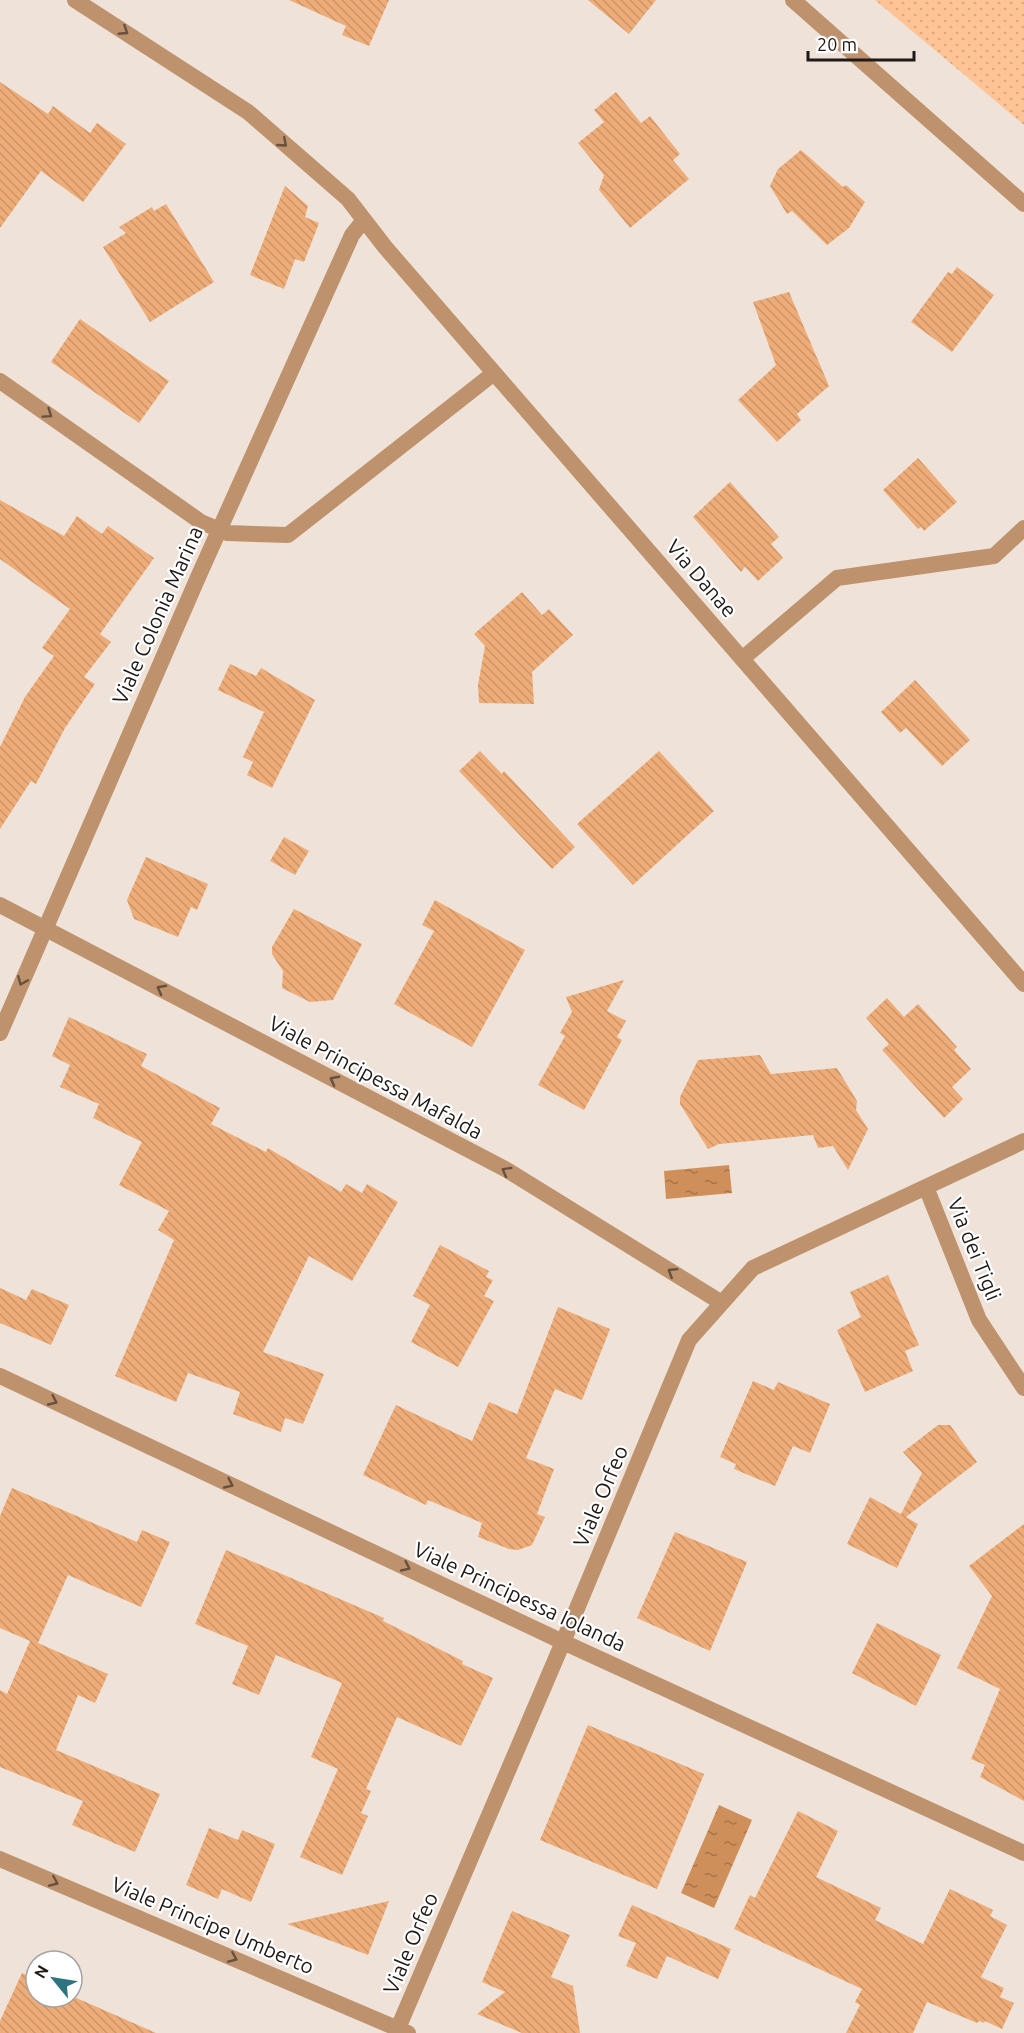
<svg xmlns="http://www.w3.org/2000/svg" width="1024" height="2033" viewBox="0 0 1024 2033" font-family="Ubuntu,sans-serif">
<defs>
<pattern id="park-dots" width="8" height="8" patternUnits="userSpaceOnUse" patternTransform="scale(1.5)"><rect width="8" height="8" fill="#fec496"/><path d="M2 2h.1M6 6h.1" fill="none" stroke="#d9a881" stroke-width="1.8" stroke-linecap="round"/></pattern>
<pattern id="water-ripples" width="26" height="14" patternUnits="userSpaceOnUse" patternTransform="scale(1.5)"><rect width="26" height="14" fill="#ce8f5a"/><path d="M2 4q2-2 4 0t4 0M15 11q2-2 4 0t4 0" fill="none" stroke="#a77449"/></pattern>
<pattern id="building-back-hatch" width="6" height="6" patternUnits="userSpaceOnUse" patternTransform="scale(1.5)"><rect width="6" height="6" fill="#eead78"/><path d="M-1 5l2 2M0 0l6 6M5-1l2 2" fill="none" stroke="#cc9467"/></pattern>
</defs>
<rect width="100%" height="100%" fill="#efe3d9"/>
<path fill="url(#park-dots)" d="M875,0H1024V125Z"/>
<path fill="url(#water-ripples)" d="M729,1165L732,1193L666,1199L664,1171Z
M719,1805L752,1820L714,1908L681,1893Z"/>
<path fill="url(#building-back-hatch)" d="M289,0H389L369,46L342,35L346,26Z
M588,0H656L629,34Z
M0,82L48,114L53,106L90,133L97,123L126,144L83,202L41,171L0,228Z
M616,92L641,123L650,116L680,154L673,160L689,179L630,228L599,190L604,175L578,143L604,122L594,110Z
M801,150L843,187L846,185L865,202L849,228L827,245L792,211L787,214L770,186L778,169Z
M285,186L308,206L305,217L319,223L304,262L295,259L284,289L250,275Z
M166,204L214,282L150,322L103,247L126,233L119,227L152,207L154,211Z
M957,267L994,295L952,352L911,322L948,272L952,274Z
M789,292L829,386L797,414L801,420L777,442L738,400L776,365L753,302Z
M80,319L169,381L139,423L51,362Z
M918,458L957,502L924,531L921,527L918,529L883,490Z
M730,482L779,537L771,544L783,558L758,581L745,567L741,572L693,517Z
M0,500L64,536L77,516L102,534L108,526L154,558L100,634L111,642L84,677L95,684L65,728L36,784L31,781L0,829V747L25,697L54,656L42,648L70,609L0,559Z
M522,592L542,615L549,609L573,635L532,672L534,704L479,703L478,685L485,646L474,634Z
M230,664L256,676L261,668L315,700L272,788L247,775L253,762L243,757L264,712L218,690Z
M915,680L970,740L942,766L906,728L900,733L881,712Z
M480,751L502,774L504,771L575,847L552,869L459,771Z
M659,751L714,811L633,885L577,824Z
M284,837L309,851L295,875L270,861Z
M146,857L208,884L197,910L191,907L178,937L134,919L127,900Z
M435,900L525,950L472,1047L394,1004L434,931L422,925Z
M294,909L362,944L333,1000L310,1002L282,988L283,971L272,954V947Z
M624,980L607,1011L626,1021L617,1037L622,1040L584,1110L538,1085L565,1036L560,1033L572,1012L566,997Z
M887,998L904,1017L918,1004L957,1047L954,1050L971,1069L952,1087L963,1099L944,1118L882,1050L889,1044L866,1018Z
M69,1017L147,1054L141,1066L220,1108L211,1124L266,1152L268,1148L341,1192L346,1184L362,1193L367,1184L398,1202L352,1281L309,1256L263,1352L324,1374L303,1424L285,1418L281,1432L233,1414L240,1392L188,1373L176,1402L115,1376L174,1240L158,1230L169,1211L119,1185L142,1142L93,1118L99,1104L60,1087L70,1065L52,1056Z
M760,1055L771,1074L837,1068L857,1101L856,1110L868,1129L848,1170L833,1146L818,1148L813,1135L719,1144L708,1149L680,1104V1097L698,1060Z
M440,1245L489,1271L486,1277L493,1280L484,1296L494,1301L458,1367L411,1342L430,1305L413,1296Z
M888,1275L919,1345L905,1351L913,1371L865,1392L837,1330L861,1317L850,1292Z
M0,1288L26,1300L32,1289L69,1305L51,1345L0,1323Z
M558,1307L610,1329L582,1400L555,1389L526,1458L554,1469L537,1514L545,1517L532,1545L518,1550L509,1549L478,1537L482,1523L428,1500L426,1505L363,1475L396,1405L472,1441L489,1402L517,1414Z
M753,1381L774,1390L778,1382L830,1404L810,1453L793,1446L775,1486L734,1469L736,1464L720,1457Z
M938,1425H950L977,1462L906,1517L918,1524L897,1568L847,1544L870,1497L901,1514L922,1473L903,1452Z
M12,1488L137,1542L142,1530L170,1542L141,1607L68,1575L38,1643L108,1674L95,1703L78,1695L56,1750L160,1794L135,1852L72,1825L83,1801L0,1767V1690L7,1694L30,1641L0,1628V1516Z
M1024,1524V1801L980,1777L985,1765L971,1759L1000,1689L957,1668L992,1596L969,1566Z
M675,1532L747,1562L710,1651L637,1618Z
M226,1550L384,1618L383,1621L463,1661L462,1664L493,1678L461,1746L397,1717L366,1789L371,1791L361,1813L368,1816L342,1875L300,1857L338,1769L311,1757L342,1683L276,1655L259,1695L232,1684L248,1646L195,1624Z
M877,1623L941,1655L916,1706L852,1673Z
M588,1725L704,1774L657,1889L540,1840Z
M798,1811L838,1831L816,1877L881,1908L875,1920L923,1944L950,1889L993,1910L990,1916L1007,1925L981,1977L1004,1988L1000,1997L1014,2003L1002,2029L985,2021L984,2023L979,2021L977,2023L927,2002L913,2033H846L860,2005L855,2002L862,1989L734,1929L750,1895L755,1898Z
M209,1828L238,1840L242,1830L275,1844L251,1902L222,1889L218,1899L186,1885Z
M389,1901L368,1955L287,1924Z
M632,1905L731,1949L718,1979L667,1956L657,1979L626,1966L636,1943L618,1936Z
M512,1911L570,1935L551,1977L573,1986L580,2033H522L477,2014L505,1992L482,1982Z
M22,1973L36,1979V1997L72,1996L156,2033H0V2021Z"/>
<g fill="none" stroke-linecap="round" stroke-linejoin="round">
<path stroke="#be926d" stroke-width="16" d="M75,0L248,112L348,199L385,247L1024,984
M793,0L1024,204
M0,381L201,522L227,533L288,535L494,373
M742,659L837,578L994,556L1024,528
M0,905L507,1170L722,1303
M0,1033L199,575L352,235L364,220
M926,1187L979,1320L1024,1388
M0,1376L563,1642L1024,1853
M0,1859L408,2033
M396,2033L563,1642L689,1340L753,1268L1024,1141"/>
</g>
<defs><path id="oneway-chevron" d="M-2-3.5L2.5 0L-2 3.5" fill="none" stroke-width="1.6" stroke-linecap="round" stroke-linejoin="round" transform="scale(1.5)"/></defs>
<g stroke="#67503e">
<use href="#oneway-chevron" transform="translate(124 31) rotate(33)"/>
<use href="#oneway-chevron" transform="translate(283 143) rotate(41)"/>
<use href="#oneway-chevron" transform="translate(48 414) rotate(35)"/>
<use href="#oneway-chevron" transform="translate(22 981) rotate(113)"/>
<use href="#oneway-chevron" transform="translate(161 989) rotate(-152)"/>
<use href="#oneway-chevron" transform="translate(334 1080) rotate(-152)"/>
<use href="#oneway-chevron" transform="translate(506 1171) rotate(-150)"/>
<use href="#oneway-chevron" transform="translate(672 1272) rotate(-148)"/>
<use href="#oneway-chevron" transform="translate(53 1401) rotate(25)"/>
<use href="#oneway-chevron" transform="translate(229 1484) rotate(25)"/>
<use href="#oneway-chevron" transform="translate(406 1567) rotate(25)"/>
<use href="#oneway-chevron" transform="translate(54 1882) rotate(23)"/>
<use href="#oneway-chevron" transform="translate(233 1958) rotate(23)"/>
</g>
<g text-anchor="middle" dominant-baseline="central" stroke-width="4.5" stroke-linejoin="round" paint-order="stroke">
<g font-size="21" fill="#1f1a17" stroke="#fff">
<text transform="translate(702 578) rotate(49)">Via Danae</text>
<text transform="translate(157 615) rotate(-66)">Viale Colonia Marina</text>
<text transform="translate(376 1077) rotate(28)">Viale Principessa Mafalda</text>
<text transform="translate(975 1249) rotate(68)">Via dei Tigli</text>
<text transform="translate(600 1496) rotate(-67)">Viale Orfeo</text>
<text transform="translate(520 1596) rotate(25)">Viale Principessa Iolanda</text>
<text transform="translate(213 1925) rotate(23)">Viale Principe Umberto</text>
<text transform="translate(410 1943) rotate(-67)">Viale Orfeo</text>
</g>
</g>
<g transform="translate(54 1979) rotate(300)"><circle r="28" fill="#ffffff" stroke="#a5a3a2" stroke-width="1.5"/>
<path d="M0-4.5L10 22L0 15L-10 22Z" fill="#2c747f"/>
<text y="-9" font-size="16" font-weight="bold" text-anchor="middle" fill="#1f1a17">N</text>
</g>
<path d="M808 51v9h106v-9" fill="none" stroke="#1f1a17" stroke-width="3"/>
<text x="817" y="51" font-size="18" fill="#1f1a17" stroke="#ffffff" stroke-width="4.5" paint-order="stroke">20 m</text>
</svg>
